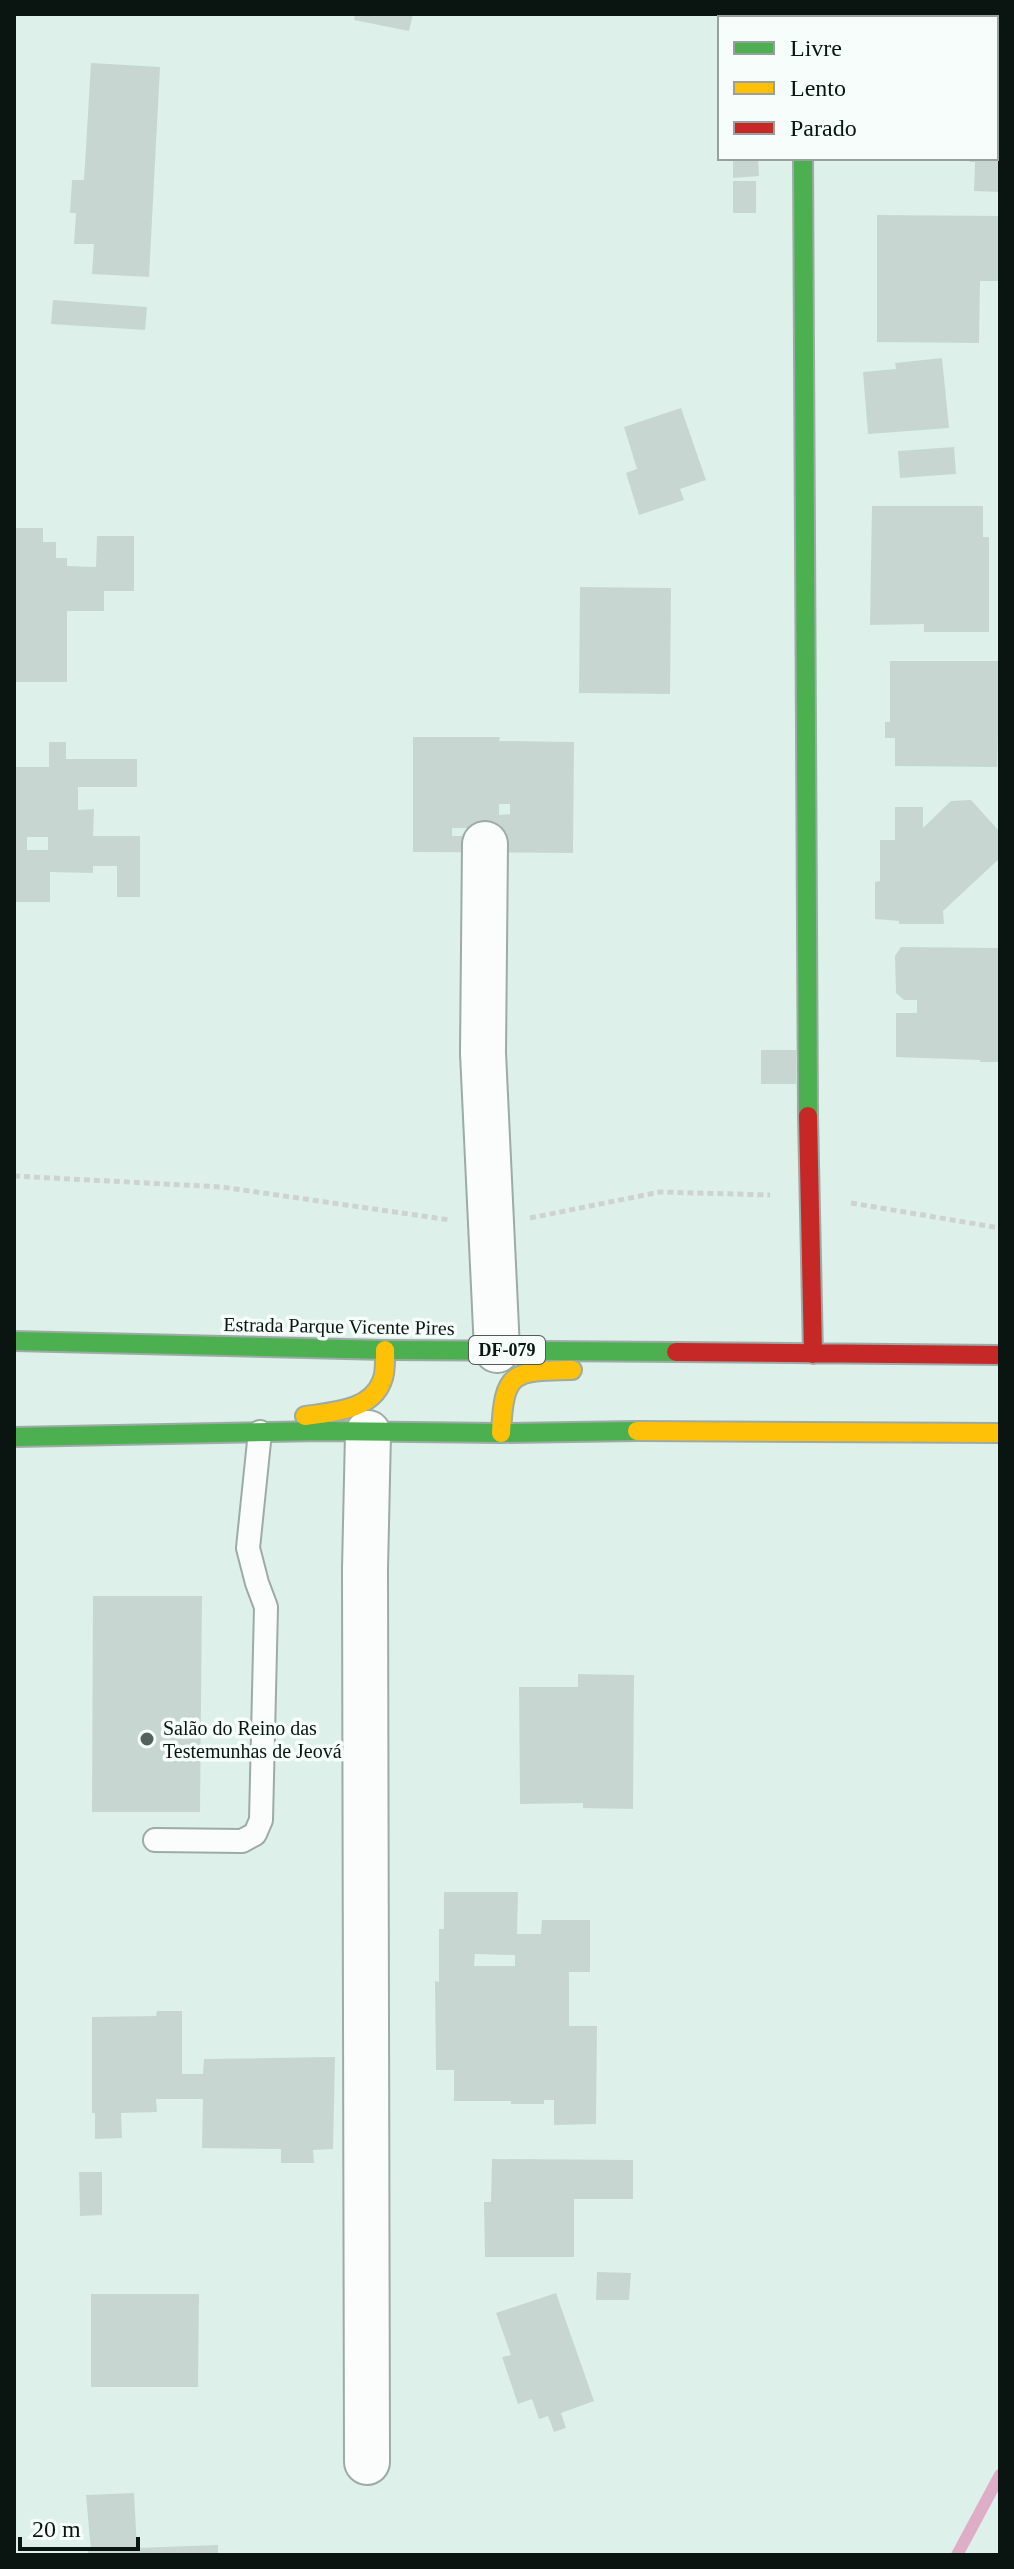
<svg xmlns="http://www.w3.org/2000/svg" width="1014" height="2569" viewBox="0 0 1014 2569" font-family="Georgia,serif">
<rect width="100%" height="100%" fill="#def0ea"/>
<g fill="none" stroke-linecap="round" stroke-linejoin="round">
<path stroke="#deaec8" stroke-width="12" d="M957,2555L1000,2475"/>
</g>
<path fill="#c7d6d1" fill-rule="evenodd" d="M355,14H413L409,31L354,20Z
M917,14H988V17H917Z
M996,55H1000V192L974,191L975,162H970V158H996Z
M91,63L160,67L149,277L92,274L94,244H74L76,213H70L72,180H84Z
M733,158H758L759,176L733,178Z
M733,181H756V213H733Z
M877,215L1000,216V281H980L979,343L877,342Z
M53,300L147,307L145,330L51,324Z
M942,358L949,428L868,434L863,372L896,369L895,363Z
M681,408L706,480L680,489L684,500L639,515L626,473L637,469L624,427Z
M954,447L956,474L900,478L898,451Z
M872,506H983V537H989V632H924V624L870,625Z
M14,528H43V542H56V558H67V566L96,567L97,536H134V591H104V611H67V682H14Z
M580,587L671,588L670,694L579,693Z
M890,661H1000L997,767L895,766V738H885V722H890Z
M413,737H500L499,741L574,742L573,853L413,852ZM499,804H510V814L499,815ZM452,828H468V836H452Z
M49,742H66V759H137V787H78V810L94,809L93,836H140V897H117V866H93V873L50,872V902H14V767H49ZM27,837H48V850H27Z
M971,800L1000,832V858L943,911L944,924H899V921L875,919V882L880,881V840H895V807H923V828L951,801Z
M901,947L1000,948V1062H980V1060L896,1057V1013H917V1000H904L896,993L895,956Z
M761,1050H796V1084H761Z
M93,1596H202L200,1812H92Z
M578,1674L634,1675L633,1809L583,1808V1803L520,1804L519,1687H578Z
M444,1892H518L517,1934H541L542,1920H590V1972H569V2026H597L596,2124L554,2125V2100H544V2104H511V2101H454V2070H436L435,1981L439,1982V1929H444ZM475,1954L515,1955V1966H474Z
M157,2011H182V2074H203L204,2059L335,2057L333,2149L313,2150L314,2163H281V2149L202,2148L203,2099H156L157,2112L121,2113L122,2138L95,2139V2113H92V2017L156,2016Z
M492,2159L633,2160V2199H574V2257H485L484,2202H491Z
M79,2172H102V2215L80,2216Z
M597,2272L631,2273L629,2300H596Z
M556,2293L594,2401L561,2413L566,2428L554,2432L548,2416L539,2419L532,2399L518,2404L502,2357L511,2355L496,2313Z
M91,2294H199L198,2387H91Z
M134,2493L137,2548L218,2545V2555H88V2551H91L86,2495Z"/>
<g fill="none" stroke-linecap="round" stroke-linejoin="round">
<defs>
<path id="lane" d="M155,1840L242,1841L255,1834L261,1820L266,1607L257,1583L248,1548L260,1432"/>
<path id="street" d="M485,844L483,1053L497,1350
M367,2462L365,1569L368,1433"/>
<path id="fast" d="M803,158L808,1116
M14,1341L385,1350L676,1352
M14,1437L322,1431L501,1433L637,1431"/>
<path id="slow" d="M305,1416C331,1412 371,1411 382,1381C386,1372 385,1360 385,1350
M637,1431L1000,1433
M501,1433C504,1371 512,1371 572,1370"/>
<path id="jam" d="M808,1116L813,1354
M676,1352L1000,1355"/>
</defs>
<use href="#lane" stroke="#9daba6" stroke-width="26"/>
<use href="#street" stroke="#9daba6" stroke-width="48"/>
<use href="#fast" stroke="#9daba6" stroke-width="22"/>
<use href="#slow" stroke="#9daba6" stroke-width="22"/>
<use href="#jam" stroke="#9daba6" stroke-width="22"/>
<path stroke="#ced3d1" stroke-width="5" stroke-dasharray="6 4" stroke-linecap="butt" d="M14,1176L222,1187L450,1220
M851,1203L1000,1228
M530,1218L660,1192L770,1195"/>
<use href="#lane" stroke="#fafdfc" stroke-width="22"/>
<use href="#street" stroke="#fafdfc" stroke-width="44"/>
<use href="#fast" stroke="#4caf50" stroke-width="18"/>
<use href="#slow" stroke="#ffc107" stroke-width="18"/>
<use href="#jam" stroke="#c62828" stroke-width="18"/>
</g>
<circle fill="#54625e" stroke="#f7fdfb" stroke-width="3" cx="147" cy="1739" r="8"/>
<g text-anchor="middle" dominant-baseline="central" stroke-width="7" stroke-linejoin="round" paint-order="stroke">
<rect fill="#f7fdfb" stroke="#515b58" stroke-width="2" x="469" y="1336" width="76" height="28" rx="6"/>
<g font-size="18" font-weight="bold" fill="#0a1512">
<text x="507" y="1350">DF-079</text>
</g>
<g font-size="20" fill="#0a1512" stroke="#f7fdfb">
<text transform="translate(339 1326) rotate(1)">Estrada Parque Vicente Pires</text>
</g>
<g font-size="20" fill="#0a1512" stroke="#f7fdfb" text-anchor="start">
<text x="163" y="1728">Salão do Reino das<tspan x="163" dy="23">Testemunhas de Jeová</tspan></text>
</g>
</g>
<rect width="1014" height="2569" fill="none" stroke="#0a1512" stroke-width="32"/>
<rect x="718" y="16" width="280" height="144" fill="#f7fdfb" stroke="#98a09e" stroke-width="2"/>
<rect x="734" y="42" width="40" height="12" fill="#4caf50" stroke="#98a09e" stroke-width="2"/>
<text x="790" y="56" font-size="24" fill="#0a1512">Livre</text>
<rect x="734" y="82" width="40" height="12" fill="#ffc107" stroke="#98a09e" stroke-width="2"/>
<text x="790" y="96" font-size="24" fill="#0a1512">Lento</text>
<rect x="734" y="122" width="40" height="12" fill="#c62828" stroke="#98a09e" stroke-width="2"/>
<text x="790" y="136" font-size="24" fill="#0a1512">Parado</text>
<path d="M20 2537v12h118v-12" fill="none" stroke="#0a1512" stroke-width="4"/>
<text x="32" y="2537" font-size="24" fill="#0a1512" stroke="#f7fdfb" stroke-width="6" paint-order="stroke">20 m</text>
</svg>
